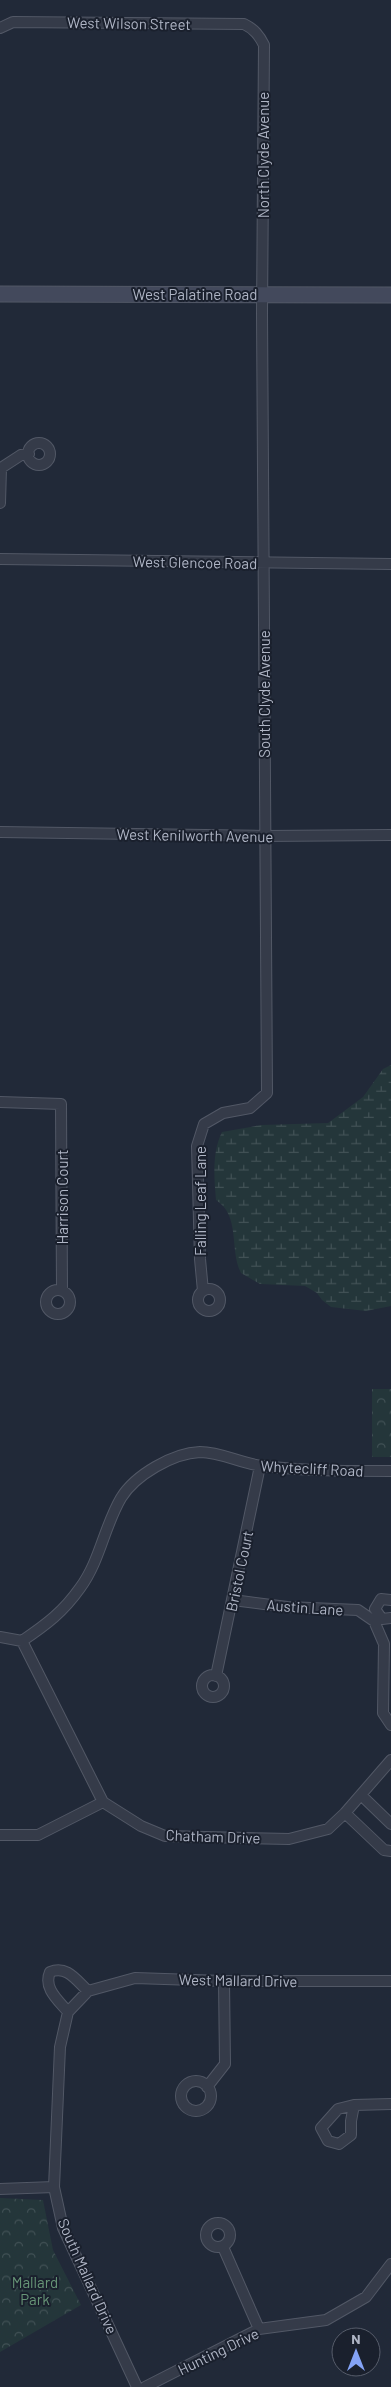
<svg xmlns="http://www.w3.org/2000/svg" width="391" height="2387" viewBox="0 0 391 2387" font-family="Barlow,sans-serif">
<defs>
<pattern id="forest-crowns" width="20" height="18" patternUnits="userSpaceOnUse" patternTransform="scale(1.25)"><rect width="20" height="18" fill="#24363a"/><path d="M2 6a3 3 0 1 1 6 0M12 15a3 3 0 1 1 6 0" fill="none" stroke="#415155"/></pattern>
<pattern id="wetland-marsh" width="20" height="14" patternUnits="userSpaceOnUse" patternTransform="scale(1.25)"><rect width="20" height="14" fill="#24363a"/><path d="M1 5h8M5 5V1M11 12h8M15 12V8" fill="none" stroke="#415155"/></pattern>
</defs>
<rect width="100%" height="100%" fill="#212938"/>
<path fill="url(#forest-crowns)" d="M372,1389H391V1457H372Z
M0,2198L43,2200L53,2250L81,2305L0,2352Z"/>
<path fill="url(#wetland-marsh)" d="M391,1065V1306L366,1311L331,1307L322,1300L317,1293L305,1286L260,1284L241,1273C229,1250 241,1216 216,1200C214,1177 212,1152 222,1132L261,1125L328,1123L363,1097L383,1069Z"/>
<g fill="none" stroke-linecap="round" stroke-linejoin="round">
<defs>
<path id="minor" d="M0,28L13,22L244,24C254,29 259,35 264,45L262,313L267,1093L250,1108L223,1113L204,1124L197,1146L200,1259L203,1291
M28 454a11 11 0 1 1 22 0a11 11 0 1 1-22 0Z
M0,503L1,468L21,455L29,454
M0,559L391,564
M0,832L265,836L391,835
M0,1102L61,1104L62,1291
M198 1300a11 11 0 1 1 22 0a11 11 0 1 1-22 0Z
M46 1302a12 12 0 1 1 24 0a12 12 0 1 1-24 0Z
M233,1600L287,1607L358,1610L374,1621L384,1644L383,1713L391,1725
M391,1600L381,1599L375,1609L382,1619L391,1618
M0,1637L22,1641C47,1624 63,1612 80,1588C100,1561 104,1527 121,1498C135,1475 173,1453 200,1452C222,1452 241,1464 263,1466C305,1471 348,1471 391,1471
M22,1641L103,1802L141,1826L165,1836L289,1839L328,1829L345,1813L391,1760
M202 1686a11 11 0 1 1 22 0a11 11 0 1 1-22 0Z
M216,1676L260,1466
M361,1795L391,1824
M345,1813L384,1850L391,1851
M0,1835H38L103,1802
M68,2012L60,2047L54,2187L63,2228L137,2387
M68,2012L88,1991L135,1978L224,1981H391
M68,2012C58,2000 43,1988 50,1972C67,1965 76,1980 88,1991
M181 2096a15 15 0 1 1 30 0a15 15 0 1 1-30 0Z
M207,2087L225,2064L224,1981
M354,2105L351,2121V2135L339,2144L328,2141L321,2128L338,2109L354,2105L391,2104
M0,2189L54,2187
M206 2235a12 12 0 1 1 24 0a12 12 0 1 1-24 0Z
M223,2247L259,2329
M145,2387L259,2329L326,2320L366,2297L391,2264"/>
<path id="secondary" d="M0,294L391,295"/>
</defs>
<use href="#minor" stroke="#525866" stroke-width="12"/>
<use href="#secondary" stroke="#525866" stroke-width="17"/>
<use href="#minor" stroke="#353b49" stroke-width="10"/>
<use href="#secondary" stroke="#43495c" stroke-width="15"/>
</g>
<g text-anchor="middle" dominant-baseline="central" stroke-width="4" stroke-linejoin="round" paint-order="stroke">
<g font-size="15" fill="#afb5c5" stroke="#1a202d">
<text transform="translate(129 23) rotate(1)">West Wilson Street</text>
<text transform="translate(263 155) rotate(-90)">North Clyde Avenue</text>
<text x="195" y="294">West Palatine Road</text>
<text transform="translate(195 562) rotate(1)">West Glencoe Road</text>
<text transform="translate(264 694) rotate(-90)">South Clyde Avenue</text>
<text transform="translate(195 835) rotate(1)">West Kenilworth Avenue</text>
<text transform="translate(62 1197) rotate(-90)">Harrison Court</text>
<text transform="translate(200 1201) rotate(-90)">Falling Leaf Lane</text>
<text transform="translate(312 1468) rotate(3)">Whytecliff Road</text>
<text transform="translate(239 1571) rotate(-78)">Bristol Court</text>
<text transform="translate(305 1607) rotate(4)">Austin Lane</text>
<text transform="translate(213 1836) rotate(2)">Chatham Drive</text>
<text transform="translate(238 1980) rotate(1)">West Mallard Drive</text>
<text transform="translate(88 2276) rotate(66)">South Mallard Drive</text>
<text transform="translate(218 2351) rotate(-26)">Hunting Drive</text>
</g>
<g font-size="15" fill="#679577" stroke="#1a202d">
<text x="35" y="2282">Mallard<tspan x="35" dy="17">Park</tspan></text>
</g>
</g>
<g transform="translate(356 2352)"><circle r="24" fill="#1a202d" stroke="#565c6a"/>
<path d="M0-4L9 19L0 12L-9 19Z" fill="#84a3f6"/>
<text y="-8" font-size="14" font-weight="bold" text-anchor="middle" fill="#afb5c5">N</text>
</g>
</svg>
